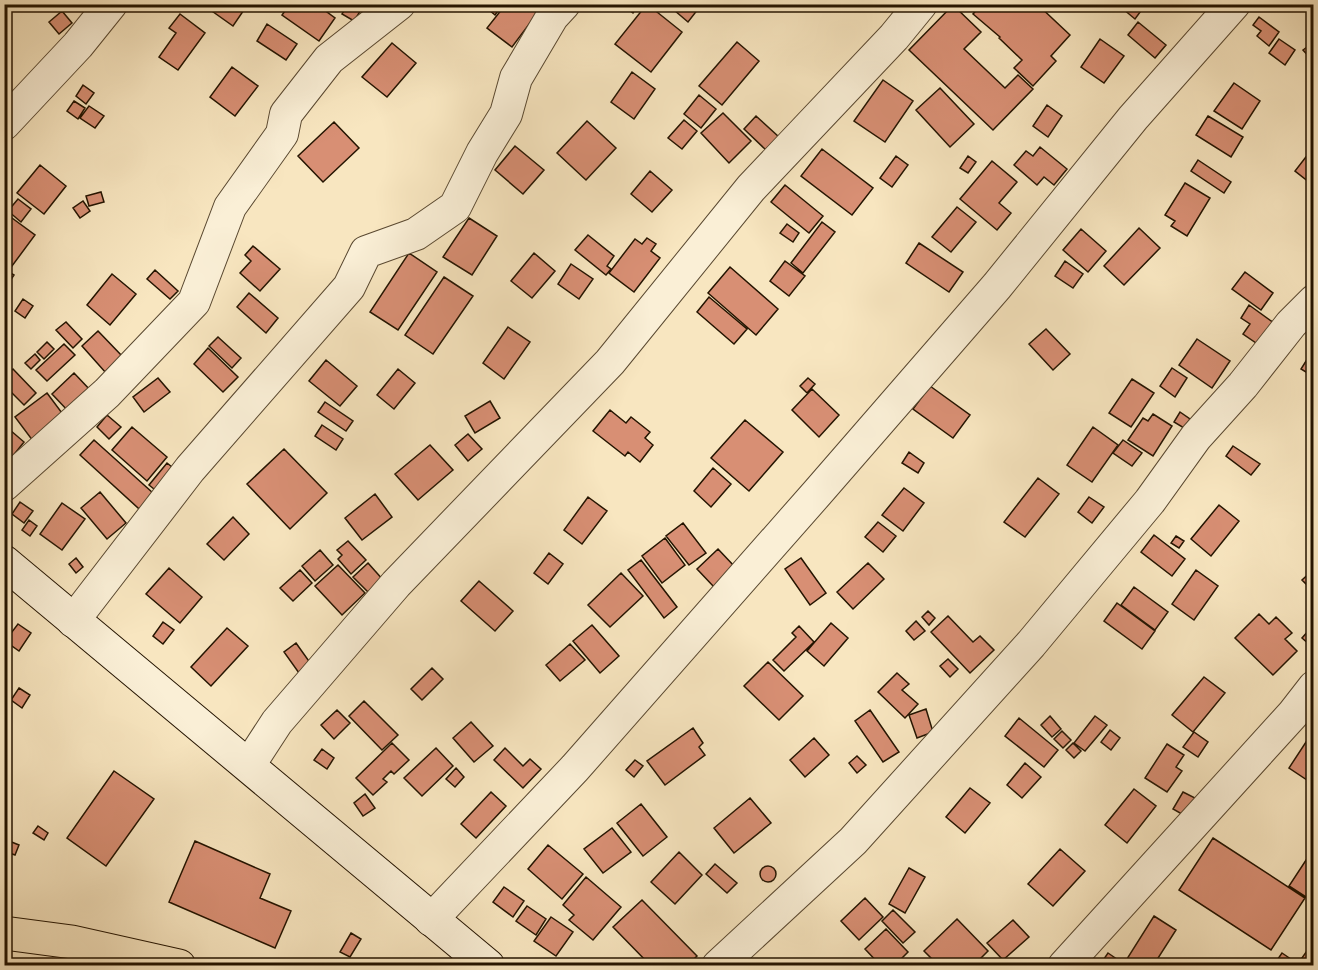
<svg xmlns="http://www.w3.org/2000/svg" width="1318" height="970" viewBox="0 0 1318 970" font-family="'IM FELL Great Primer',serif">
<rect width="100%" height="100%" fill="#f8e6c0"/>
<filter id="stains"><feTurbulence type="fractalNoise" baseFrequency=".00333" numOctaves="4"/><feColorMatrix values="0 0 0 0 .2 0 0 0 0 .09 0 0 0 0 .02 0 0 0 .5 -.17"/></filter>
<radialGradient id="worn" r=".72"><stop offset=".6" stop-color="#630" stop-opacity="0"/><stop offset="1" stop-color="#630" stop-opacity=".3"/></radialGradient>
<path fill="#d88f74" stroke="#241400" stroke-width="1.5" d="M202,4H248L233,26Z
M290,4H316L335,18L319,41L282,15Z
M348,4H352L361,10L354,21L342,14Z
M482,4H503L495,15Z
M506,4H530L539,11L512,47L487,28Z
M621,4H639L633,13Z
M647,4L682,32L651,72L615,44Z
M667,4H702L688,22Z
M982,4H1037L1070,35L1051,56L1056,61L1033,86L1014,68L1022,60L999,38L1000,37L973,14Z
M1127,4H1146L1135,19L1123,9Z
M953,5L981,32L964,49L1005,88L1018,75L1033,89L993,130L909,50Z
M62,11L72,23L59,34L49,22Z
M180,14L205,33L178,70L159,57L176,33L169,28Z
M1259,17L1279,32L1269,46L1257,36L1261,31L1253,25Z
M1138,22L1166,45L1155,58L1128,35Z
M267,24L297,44L286,60L257,41Z
M1100,39L1124,56L1104,83L1081,67Z
M1279,39L1295,50L1285,65L1269,53Z
M737,42L759,61L722,105L699,86Z
M1314,42V62L1303,50Z
M392,43L416,63L387,97L362,77Z
M232,67L258,86L235,116L210,97Z
M632,72L655,89L634,119L611,102Z
M883,80L913,101L885,142L854,121Z
M1234,83L1260,101L1242,129L1214,111Z
M83,85L94,93L86,104L76,96Z
M940,88L974,124L950,147L916,110Z
M699,95L716,109L701,128L684,114Z
M74,101L85,108L78,119L67,111Z
M1047,105L1062,116L1048,137L1033,126Z
M89,106L104,116L95,128L80,118Z
M723,113L751,141L729,163L701,133Z
M756,116L779,137L766,150L744,129Z
M1208,116L1243,137L1231,157L1196,135Z
M684,120L697,131L682,149L668,138Z
M587,121L616,148L586,180L557,153Z
M334,122L359,148L323,182L298,156Z
M515,146L544,170L523,194L495,170Z
M1040,147L1067,169L1054,185L1044,177L1037,185L1014,165L1026,151L1033,156Z
M822,149L873,188L852,215L801,176Z
M1309,153L1314,156V186L1295,171Z
M896,156L908,165L892,187L880,178Z
M968,156L976,162L968,173L960,168Z
M1198,160L1231,182L1224,193L1191,171Z
M992,161L1017,182L999,203L1011,213L997,230L960,199Z
M40,165L66,186L44,214L17,193Z
M650,171L672,190L652,212L631,194Z
M1185,183L1210,198L1187,236L1171,226L1175,221L1165,215Z
M785,185L823,216L809,233L771,202Z
M101,192L104,202L89,206L86,196Z
M18,199L31,209L21,222L8,211Z
M83,201L90,211L80,218L73,208Z
M957,207L976,222L951,252L932,237Z
M12,218L35,235L12,266L4,260V228Z
M469,218L497,236L472,275L443,257Z
M822,222L835,232L803,273L791,263Z
M787,224L799,233L793,242L780,233Z
M1139,228L1160,248L1124,285L1104,266Z
M1081,229L1106,251L1088,272L1063,250Z
M588,235L614,256L607,266L611,269L606,275L575,250Z
M647,238L656,244L651,251L660,258L634,292L609,273L635,239L642,244Z
M919,243L963,272L949,292L906,263Z
M253,246L280,269L260,291L240,273L251,261L245,255Z
M409,253L437,272L398,330L370,312Z
M534,253L555,271L532,298L511,281Z
M785,261L805,276L789,296L770,281Z
M1065,261L1083,274L1073,288L1055,276Z
M571,264L593,279L579,299L558,284Z
M730,267L778,309L756,335L708,293Z
M4,269L14,275L6,287L4,286Z
M155,270L178,291L170,299L147,279Z
M1245,272L1273,293L1261,310L1232,289Z
M112,274L136,294L110,325L87,305Z
M444,277L473,296L433,354L405,335Z
M249,293L278,318L266,333L237,307Z
M709,297L747,329L734,344L697,312Z
M23,299L33,306L25,318L15,311Z
M1249,305L1274,323L1259,345L1243,334L1250,324L1241,318Z
M66,322L82,339L73,348L56,330Z
M508,327L530,342L504,379L483,363Z
M1046,329L1070,354L1053,370L1029,344Z
M98,331L123,357L106,373L82,346Z
M218,337L241,358L232,368L209,346Z
M1197,339L1230,361L1212,388L1179,365Z
M47,342L54,349L44,359L37,352Z
M64,344L75,355L47,381L36,370Z
M208,348L238,377L223,392L194,364Z
M1313,350H1314V377L1301,369Z
M35,354L40,360L31,369L25,363Z
M326,360L357,386L340,406L309,381Z
M1172,368L1187,378L1175,397L1160,386Z
M13,369L36,393L24,405L4,385V377Z
M398,369L415,383L394,409L377,395Z
M74,373L92,392L70,413L52,394Z
M158,378L170,392L144,412L133,397Z
M808,378L815,384L807,393L800,386Z
M1132,379L1154,393L1131,427L1109,413Z
M930,386L970,415L953,438L913,409Z
M812,389L839,415L819,437L792,410Z
M47,393L65,417L33,441L15,417Z
M490,401L500,418L475,433L465,416Z
M325,402L353,421L346,431L318,412Z
M610,410L626,423L631,417L650,432L645,438L653,445L640,462L628,452L625,456L593,431Z
M1180,412L1190,419L1184,428L1174,422Z
M1153,414L1172,426L1153,456L1128,440L1143,418L1148,421Z
M107,415L121,427L109,439L97,427Z
M745,420L783,452L749,491L711,458Z
M322,425L343,439L336,450L315,436Z
M132,427L167,457L147,481L112,450Z
M1093,427L1118,445L1092,482L1067,465Z
M10,430L24,442L4,467V436Z
M468,434L482,449L468,461L455,445Z
M94,440L163,502L149,518L80,455Z
M1123,440L1142,453L1132,466L1113,453Z
M430,445L453,470L418,500L395,474Z
M1233,446L1260,464L1251,475L1226,456Z
M284,449L327,493L290,529L247,484Z
M909,452L924,463L918,473L902,463Z
M167,463L177,471L159,493L149,485Z
M713,468L731,484L711,507L694,491Z
M1038,478L1059,494L1025,537L1004,522Z
M904,488L924,503L903,531L882,515Z
M100,492L126,523L107,539L81,508Z
M375,494L392,517L362,540L345,518Z
M588,497L607,511L582,544L564,530Z
M1089,497L1104,507L1092,523L1078,512Z
M20,502L33,511L24,523L12,514Z
M62,503L85,519L62,550L40,534Z
M1219,505L1239,521L1211,556L1191,539Z
M233,517L249,534L224,560L207,544Z
M29,520L37,526L30,536L22,530Z
M878,522L896,536L883,552L865,537Z
M683,523L706,553L689,565L666,536Z
M1154,535L1185,559L1172,576L1141,552Z
M1176,536L1184,541L1179,548L1171,543Z
M665,538L685,565L662,583L642,556Z
M348,541L366,560L351,574L338,559L342,555L337,550Z
M718,549L735,567L714,587L697,569Z
M320,550L333,565L315,581L302,566Z
M549,553L563,564L548,584L534,573Z
M76,558L83,567L76,573L69,564Z
M801,558L826,593L810,605L785,569Z
M641,560L677,607L664,618L628,570Z
M368,563L384,581L370,594L353,577Z
M868,563L884,579L853,609L837,592Z
M338,565L365,593L342,615L315,586Z
M169,568L202,597L180,623L146,594Z
M1314,569V592L1302,580Z
M300,570L312,583L293,601L280,588Z
M1196,570L1218,586L1194,620L1172,604Z
M621,573L643,596L610,627L588,605Z
M479,581L513,611L495,631L461,601Z
M1134,587L1168,612L1155,630L1121,605Z
M1117,603L1155,631L1142,649L1104,621Z
M928,611L935,618L929,625L922,617Z
M1259,614L1269,624L1276,617L1292,633L1285,639L1297,651L1273,675L1235,638Z
M948,616L973,642L980,636L994,650L970,673L931,632Z
M916,621L925,631L914,640L906,631Z
M163,622L174,630L163,644L153,636Z
M831,623L848,638L824,666L807,651Z
M18,624L31,633L19,651L5,641Z
M592,625L619,656L600,673L573,641Z
M799,626L814,642L784,671L773,660L796,637L792,633Z
M227,628L248,646L211,686L191,667Z
M1310,629L1314,632V641L1310,645L1302,638Z
M296,643L311,664L299,673L284,652Z
M570,644L585,660L560,681L546,665Z
M948,659L958,669L950,677L940,666Z
M768,662L803,696L779,720L744,686Z
M432,668L443,679L422,700L411,689Z
M897,673L909,684L902,690L918,704L905,718L878,692Z
M1204,677L1225,693L1193,732L1172,715Z
M19,688L30,695L22,708L11,700Z
M364,701L398,735L382,750L349,716Z
M926,709L933,732L917,738L909,715Z
M337,710L350,723L334,739L321,725Z
M870,710L899,752L883,762L855,721Z
M1050,716L1061,729L1052,737L1041,725Z
M1095,716L1107,725L1085,751L1074,743Z
M1019,718L1058,750L1044,767L1005,736Z
M471,722L493,746L474,762L453,738Z
M693,728L703,743L699,747L705,755L665,785L647,761Z
M1110,730L1120,738L1111,750L1101,742Z
M1062,731L1071,740L1063,748L1054,739Z
M1194,732L1208,742L1198,757L1183,747Z
M814,738L829,755L805,777L790,760Z
M1306,742L1314,747V776L1310,782L1289,768Z
M392,743L409,760L394,774L391,771L383,779L387,782L373,795L356,778Z
M1073,743L1081,751L1074,758L1066,750Z
M1167,744L1184,755L1176,767L1182,771L1167,792L1145,778Z
M436,748L453,766L422,796L404,778Z
M505,748L523,766L530,759L541,769L523,788L494,760Z
M322,749L334,758L327,769L314,760Z
M857,756L866,765L857,773L849,763Z
M635,760L643,766L634,777L626,770Z
M1025,763L1041,777L1022,798L1007,785Z
M456,768L464,777L455,787L446,779Z
M114,771L154,799L106,866L67,838Z
M970,788L990,803L965,833L946,817Z
M1134,789L1156,806L1127,843L1105,825Z
M491,792L506,806L476,838L461,824Z
M1183,792L1197,799L1187,817L1173,809Z
M365,794L375,808L363,816L354,803Z
M750,798L771,823L734,853L714,828Z
M641,804L667,837L643,856L617,823Z
M38,826L48,833L44,840L33,833Z
M612,828L631,852L603,873L584,849Z
M1213,838L1305,898L1271,950L1179,890Z
M4,839L19,845L15,855L4,851Z
M195,841L270,874L260,898L291,911L275,948L169,902Z
M548,845L583,874L562,899L528,869Z
M1060,849L1085,871L1053,906L1028,884Z
M1312,851L1314,852V885L1306,897L1289,886Z
M679,852L702,875L675,904L651,882Z
M715,864L737,883L727,893L706,874Z
M760 874a8 8 0 1 1 16 0a8 8 0 1 1-16 0Z
M909,868L925,877L905,913L889,904Z
M586,877L621,907L593,940L569,920L574,915L563,905Z
M504,887L524,901L513,917L493,902Z
M865,898L883,917L859,940L841,921Z
M642,900L697,956L687,966H651L613,927Z
M527,906L546,919L536,935L516,921Z
M893,910L915,932L903,943L882,921Z
M1154,916L1176,930L1153,966H1130L1125,962Z
M551,917L573,932L556,956L534,941Z
M957,919L988,951L973,966H939L924,951Z
M1013,920L1029,937L1003,960L987,943Z
M886,929L908,952L894,966H881L865,949Z
M351,933L361,939L350,957L340,952Z
M1314,941V966H1304L1299,962Z
M1108,953L1127,966H1099Z
M1282,953L1301,966H1273Z"/>
<g fill="none" stroke-linecap="round" stroke-linejoin="round">
<defs>
<path id="street" d="M4,124L78,45L111,4
M4,485L107,393L194,302L230,207L282,134L286,114L329,59L399,4
M73,621L190,469L349,287L366,252L416,234L455,207L482,153L506,114L516,78L552,17L564,4
M249,765L277,722L396,584L610,362L751,188L894,37L921,4
M431,920L575,768L818,492L997,286L1133,118L1234,4
M718,966L853,841L1031,644L1150,501L1196,437L1243,385L1291,324L1314,301
M1064,966L1293,714L1314,687"/>
<path id="secondary" d="M4,562L488,966"/>
<path id="highway" d="M4,933L72,942L179,966"/>
</defs>
<use href="#street" stroke="#594830" stroke-width="34"/>
<use href="#secondary" stroke="#241400" stroke-width="35"/>
<use href="#highway" stroke="#241400" stroke-width="35"/>
<use href="#street" stroke="#faefd6" stroke-width="32"/>
<use href="#secondary" stroke="#faefd6" stroke-width="33"/>
<use href="#highway" stroke="#f8e6c0" stroke-width="33"/>
</g>
<rect width="1318" height="970" fill="none" stroke="#f8e6c0" stroke-width="24"/>
<rect x="6" y="6" width="1306" height="958" fill="none" stroke="#241400" stroke-width="3"/>
<rect x="12" y="12" width="1294" height="946" fill="none" stroke="#241400" stroke-width="1.5"/>
<rect width="100%" height="100%" filter="url(#stains)"/>
<rect width="100%" height="100%" fill="url(#worn)"/>
</svg>
